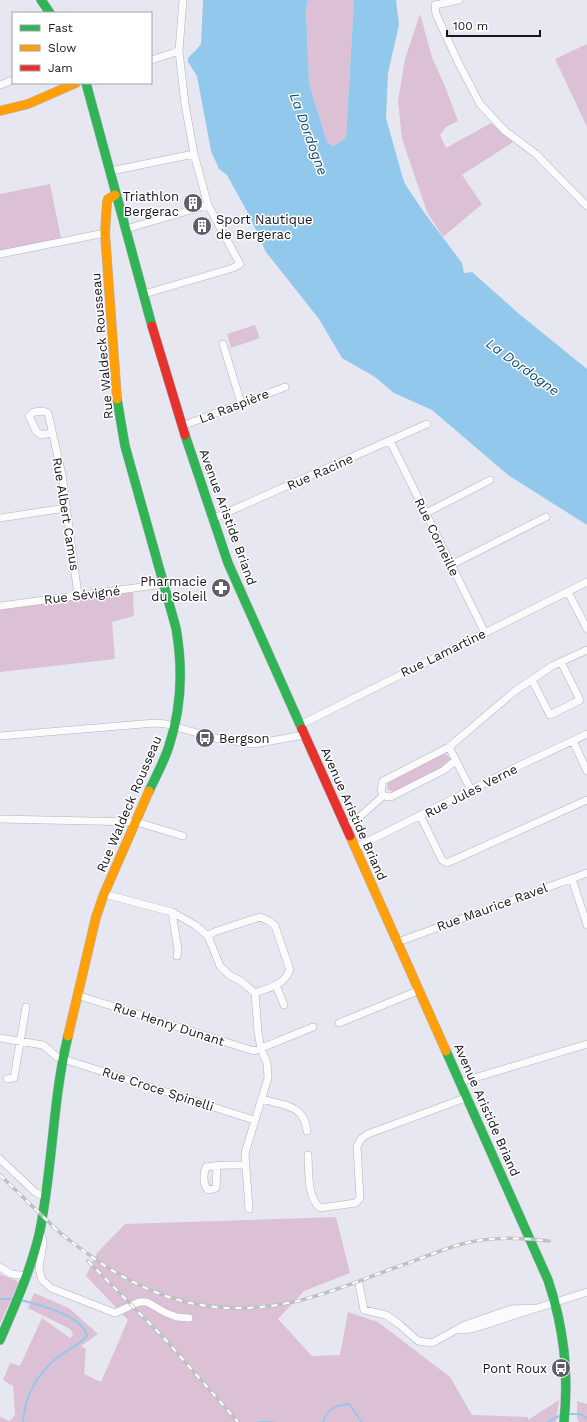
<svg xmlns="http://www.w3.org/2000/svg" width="587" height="1422" viewBox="0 0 587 1422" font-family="'Work Sans',sans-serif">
<rect width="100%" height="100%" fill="#e7e7f2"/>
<path fill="#dcc1d6" d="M308,0H354L346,138L333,146L327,142L309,83L306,10Z
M420,14L432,57L446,89L458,121L446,127L440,135L446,148L491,123L513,142L462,175L482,204L443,237L427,212L402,139L398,101L405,59Z
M587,44V127L555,59Z
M50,184L61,238L0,251V194Z
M255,325L260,338L231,348L227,334Z
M133,592L134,616L112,622L115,659L0,672V609Z
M446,754L451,759L449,764L393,792L387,789L388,782L440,755Z
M336,1217L350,1273L304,1291L278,1319L312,1356L340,1355L348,1312L378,1322L450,1377L472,1415L528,1417V1420L559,1400L556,1422H0V1417L10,1421L15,1415L13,1386L3,1380L10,1363L20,1366L42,1318L70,1338L73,1335L70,1329L28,1308L34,1293L69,1308L98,1334L81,1346L86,1349L84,1374L101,1382L128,1320L86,1276L97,1253L125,1224Z
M0,1274L19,1282L0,1324Z
M577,1401L587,1404V1422H579L577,1418Z"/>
<path fill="#92c8eb" d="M203,0H308L306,10L309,83L327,142L333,146L346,138L354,0H396L399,25L388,73L386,118L402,175L405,184L423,211L462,263L464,273L472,272L518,313L587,369V525L508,475L432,410L394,393L375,377L342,358L319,319L266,252L249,215L227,175L219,169L211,151L197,76L188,62V58L196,50L201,44Z"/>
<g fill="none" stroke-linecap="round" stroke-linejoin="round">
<path stroke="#92c8eb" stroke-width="2" d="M0,1299H15
M21,1300C40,1305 82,1315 87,1336C80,1344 71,1348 62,1354C39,1371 25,1393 23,1422
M567,1414H580L587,1418
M259,1422H273
M323,1422C327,1409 336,1405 349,1404L362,1422
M548,1422L561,1415"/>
<defs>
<path id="street" d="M435,5L436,14L458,62L480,104L505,131L536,154L587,206
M435,5L459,0
M151,60L179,51
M0,85L13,80
M111,171L194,154
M126,229L208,205
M0,254L105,233
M144,294L233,268L240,264L208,205L194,154L185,104L179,51L183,0
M223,344L241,403
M182,426L285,387
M52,433L41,435L36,431L29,416L34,412L43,411L48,413L62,475L78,595
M390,441L485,633
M426,513L490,480
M0,518L66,508
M212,519L427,424
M451,565L546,517
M568,592L587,629
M0,606L164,584
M532,680L550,715L580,700L561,662
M300,725L587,582
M0,736L155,723L166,724L215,738L253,744L304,735
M573,741L587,771
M471,790L449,747L515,691L552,666L587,650
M383,796L391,797L444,770L456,760
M421,817L442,860L447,863L587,800
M0,819L137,822L183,836
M345,825L355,821L383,796L381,790L383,781L449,747
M355,848L521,765L587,734
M572,879L587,925
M104,894L172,912L195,925L208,936L220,966L229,975L241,981L255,993L258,1032L261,1049L267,1063L268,1078L245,1153L249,1209
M172,912L178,950L177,956
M208,936L214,932L260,917L269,921L275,926L290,970C284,985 269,988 255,993
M398,942L587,873
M276,985L284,1005
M77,995L254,1051L313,1027
M339,1023L420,990
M0,1038L43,1045L57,1057L254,1120
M7,1079L14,1078L26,1007
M461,1082L587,1044
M262,1099C284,1106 304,1104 307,1131
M308,1155C309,1172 307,1197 320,1208L356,1203L360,1198L357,1146L361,1139L368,1134L468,1097
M0,1159L35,1192L45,1197
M217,1166L216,1188L208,1190C203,1185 203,1173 206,1167C219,1164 233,1165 246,1165
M39,1234L42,1236L43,1243L39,1269L42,1280L51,1288L115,1313L139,1302H147L166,1313L177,1317L189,1318
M0,1267L11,1274L28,1276
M359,1284L364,1310L386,1315L399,1324L418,1341L432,1343L465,1325L511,1309L535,1308
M459,1330L472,1329L587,1292"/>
<path id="fast" d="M41,0L50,13
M86,83L152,326
M117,399L125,446L176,628C183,668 182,707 169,746C164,762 156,776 149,791
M185,435L228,563L302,729
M446,1051L548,1280C564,1328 569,1372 564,1422
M0,1340C15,1305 30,1272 39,1235C53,1169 52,1102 68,1036"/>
<path id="slow" d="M0,111L28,104L76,83
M115,195L108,199L107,202L105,233L117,399
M350,836L446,1051
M68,1036L96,917L104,894L149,791"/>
<path id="jam" d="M152,326L185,435
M302,729L350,836"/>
</defs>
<use href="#street" stroke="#b3b2ba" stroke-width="8"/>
<use href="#fast" stroke="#b3b2ba" stroke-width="10"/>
<use href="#slow" stroke="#b3b2ba" stroke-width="10"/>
<use href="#jam" stroke="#b3b2ba" stroke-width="10"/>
<use href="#street" stroke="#fbfbfd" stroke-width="7"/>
<use href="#fast" stroke="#30b455" stroke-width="9"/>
<use href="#slow" stroke="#ff9f0a" stroke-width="9"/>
<use href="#jam" stroke="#e5322d" stroke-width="9"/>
<defs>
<path id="rail" d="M0,1175L57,1230
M53,1227C126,1288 195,1323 293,1302C329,1294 363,1279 397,1267C418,1260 440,1250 462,1244C491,1236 520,1238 549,1241
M88,1261L164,1338L238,1422"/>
</defs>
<use href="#rail" stroke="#c0c0c3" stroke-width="3.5"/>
<use href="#rail" stroke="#fff" stroke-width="2" stroke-dasharray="6" stroke-linecap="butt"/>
</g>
<defs>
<symbol id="building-disc" viewBox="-11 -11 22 22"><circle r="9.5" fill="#5e5e67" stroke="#fff"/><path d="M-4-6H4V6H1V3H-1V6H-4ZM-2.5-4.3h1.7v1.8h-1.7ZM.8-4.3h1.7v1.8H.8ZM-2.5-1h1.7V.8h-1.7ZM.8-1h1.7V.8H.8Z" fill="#fff"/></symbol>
<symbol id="pharmacy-disc" viewBox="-11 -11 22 22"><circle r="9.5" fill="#5e5e67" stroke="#fff"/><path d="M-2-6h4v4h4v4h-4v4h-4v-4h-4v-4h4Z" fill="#fff"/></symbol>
<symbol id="bus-disc" viewBox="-11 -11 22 22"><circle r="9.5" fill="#5e5e67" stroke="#fff"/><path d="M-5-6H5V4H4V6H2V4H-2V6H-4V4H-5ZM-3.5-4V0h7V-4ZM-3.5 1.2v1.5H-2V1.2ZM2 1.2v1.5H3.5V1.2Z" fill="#fff"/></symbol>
</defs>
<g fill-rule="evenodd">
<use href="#building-disc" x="182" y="192" width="22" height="22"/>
<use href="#building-disc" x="191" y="215" width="22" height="22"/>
<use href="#pharmacy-disc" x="210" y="577" width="22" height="22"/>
<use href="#bus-disc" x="194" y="727" width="22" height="22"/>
<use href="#bus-disc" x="550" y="1357" width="22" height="22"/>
</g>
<g text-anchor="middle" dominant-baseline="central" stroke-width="3" stroke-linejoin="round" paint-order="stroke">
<g font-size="13" fill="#15151c" stroke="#fff" text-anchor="end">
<text x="179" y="196">Triathlon<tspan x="179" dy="15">Bergerac</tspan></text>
<text x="216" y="219" text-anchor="start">Sport Nautique<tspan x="216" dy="15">de Bergerac</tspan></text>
<text x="207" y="581">Pharmacie<tspan x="207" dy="15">du Soleil</tspan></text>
<text x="219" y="738" text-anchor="start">Bergson</text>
<text x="547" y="1368">Pont Roux</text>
</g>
<g font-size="13" fill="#15151c" stroke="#fff">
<text transform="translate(102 346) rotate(-95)">Rue Waldeck Rousseau</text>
<text transform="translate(234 406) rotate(-21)">La Raspière</text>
<text transform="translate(320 472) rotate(-24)">Rue Racine</text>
<text transform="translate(66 514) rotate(81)">Rue Albert Camus</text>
<text transform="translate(228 517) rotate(70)">Avenue Aristide Briand</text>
<text transform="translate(437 537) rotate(64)">Rue Corneille</text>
<text transform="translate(82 595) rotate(-7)">Rue Sévigné</text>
<text transform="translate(443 653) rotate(-26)">Rue Lamartine</text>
<text transform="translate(471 791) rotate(-27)">Rue Jules Verne</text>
<text transform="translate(129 804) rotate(-67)">Rue Waldeck Rousseau</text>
<text transform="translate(354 814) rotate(66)">Avenue Aristide Briand</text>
<text transform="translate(492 907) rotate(-20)">Rue Maurice Ravel</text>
<text transform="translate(169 1024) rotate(18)">Rue Henry Dunant</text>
<text transform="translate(158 1089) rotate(18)">Rue Croce Spinelli</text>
<text transform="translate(487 1110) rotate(66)">Avenue Aristide Briand</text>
</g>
<g font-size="14" font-style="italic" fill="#104e6c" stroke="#fff">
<text transform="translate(309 134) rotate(70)">La Dordogne</text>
<text transform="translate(523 367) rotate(36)">La Dordogne</text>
</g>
</g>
<rect x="12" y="12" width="140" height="72" fill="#ffffff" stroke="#a1a1a4"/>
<rect x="20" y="25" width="20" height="6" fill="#30b455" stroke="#a1a1a4"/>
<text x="48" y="32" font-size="12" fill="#15151c">Fast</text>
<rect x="20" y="45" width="20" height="6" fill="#ff9f0a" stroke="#a1a1a4"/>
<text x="48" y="52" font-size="12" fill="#15151c">Slow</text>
<rect x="20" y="65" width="20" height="6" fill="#e5322d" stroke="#a1a1a4"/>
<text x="48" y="72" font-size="12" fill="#15151c">Jam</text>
<path d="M447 30v6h93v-6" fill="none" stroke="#15151c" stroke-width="2"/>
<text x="453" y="30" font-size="12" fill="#15151c" stroke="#ffffff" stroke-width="3" paint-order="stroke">100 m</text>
</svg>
